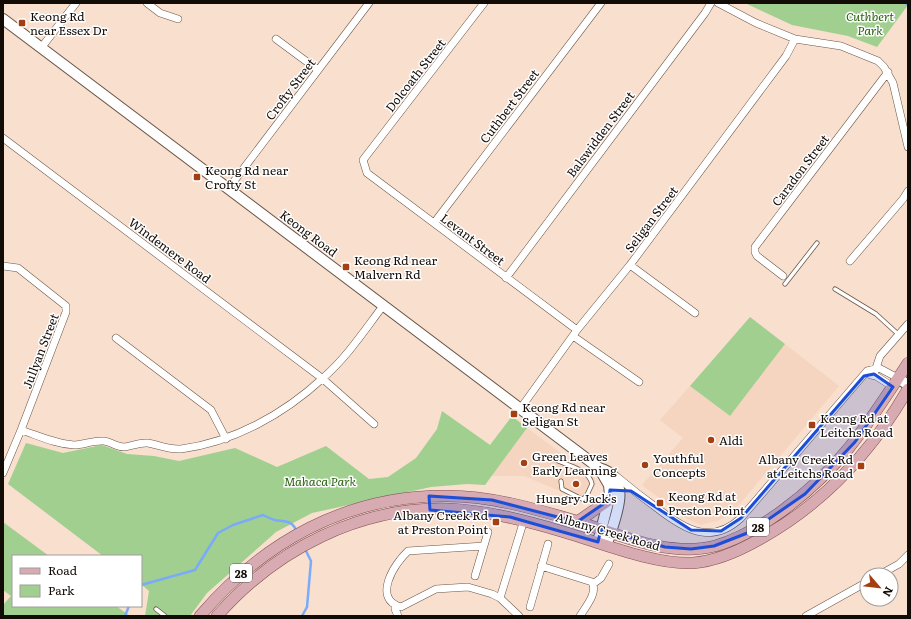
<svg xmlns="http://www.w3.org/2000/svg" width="911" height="619" viewBox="0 0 911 619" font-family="Literata,serif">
<rect width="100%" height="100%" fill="#f8dfce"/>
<path fill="#f5d5bf" d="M785,344L839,386L739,505L728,516L720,520L701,525L687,519L642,485L683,438L660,420L690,386L730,416Z
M527,428L595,478L596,484L586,502L524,476H491Z"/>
<path fill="#a0cf90" d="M745,3H908V5L877,47L848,36L792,25Z
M750,317L785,344L730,416L690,386Z
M442,411L490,445L512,416L527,428L485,485L467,484L431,487L312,513L276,532L207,593L190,616H145L149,591L141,584V556H103L8,484L26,443L63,453L102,445L127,454L154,456L179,461L235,448L277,467L326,446L369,479L388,477L416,458L437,429Z
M3,522L49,556H13V606H116L130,616H3V605L11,596L3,590Z"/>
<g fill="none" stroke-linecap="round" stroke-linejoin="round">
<path stroke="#79abfa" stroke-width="2.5" d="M905,3L908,5
M141,585L195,570L218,533L233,525L263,515C267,517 271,519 275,520C287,522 292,520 297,532
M125,616L129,606
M302,616L307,607L311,561L305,549"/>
<defs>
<path id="lane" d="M785,284L817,243
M835,289L876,314L899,335
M552,458C564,465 589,468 592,484L586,497L582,499L562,489L561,481
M156,609L165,616"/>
<path id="street" d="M147,3L160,13L178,19
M484,3L363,160L367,173L577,330
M718,3L756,23L795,39L841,46L878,61L884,67L893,83L908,147
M276,39L318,70
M41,48L76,3
M3,138L323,379L374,424
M228,189L369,3
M434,223L601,3
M850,261L903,199L908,191
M630,265L695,313
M3,266L18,268L66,306V312L21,430L3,473
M783,276L757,256L755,252V247L888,72
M506,278L705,13L711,3
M573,336L639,382
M116,338L211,410L226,439
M874,374L880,356L908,324
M871,375L876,376L893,387
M520,409L577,330L630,265L786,56L795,39
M21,430C39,436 56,444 74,445C84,445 93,440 104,441C111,442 117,447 124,447C132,446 140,442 148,443C159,445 169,450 181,449C234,442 284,414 323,378C347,357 364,331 383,306
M616,476C629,487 643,498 657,508C684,529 711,546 741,518L867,371L879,368L898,378
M484,546L408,551C394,564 372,599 401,607L436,589L468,587L492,594L500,598L519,616
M541,566L592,582C598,593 586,606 580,616
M879,575L899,564L908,555
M475,576L488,532
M593,584L601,578L609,564
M500,598L524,520
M395,606V609L398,616
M530,607L548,544
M806,616L867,582"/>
<path id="secondary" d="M3,19L599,468C635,478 614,520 607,544
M898,378L908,385
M598,542L610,495L609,485L599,468"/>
<path id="primary" d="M577,522L609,500
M200,616C263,542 347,495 447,496C490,496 532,508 573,520C618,534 668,558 715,546C740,539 761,526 782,511C842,467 868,424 908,363
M217,616C276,549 360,506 450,509C489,511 527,521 564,532C601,543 655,565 693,563C717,561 739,551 760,539C823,504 872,451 908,389"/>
</defs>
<use href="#lane" stroke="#6b5647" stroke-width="5"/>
<use href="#street" stroke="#6b5647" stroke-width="8"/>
<use href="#secondary" stroke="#6b5647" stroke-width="12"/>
<use href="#primary" stroke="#814f53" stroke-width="12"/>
<use href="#lane" stroke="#fff" stroke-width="3.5"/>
<use href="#street" stroke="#fff" stroke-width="7"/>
<use href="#secondary" stroke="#fff" stroke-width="10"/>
<use href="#primary" stroke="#d7abb1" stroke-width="11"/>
</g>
<path fill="#1d4ed8" fill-opacity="0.2" stroke="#1d4ed8" stroke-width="3" stroke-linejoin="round" d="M874,374L893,387L855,442L805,494L750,532L714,546L691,549L665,547L601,529L598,542L510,517L430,510L429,496L492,500L577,522L609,500L610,490L631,491L691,530L721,531L741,518L864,376Z"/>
<g fill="#a43f11" stroke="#fff" stroke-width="1.5">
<rect x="18" y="19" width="8" height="8" rx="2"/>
<rect x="193" y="173" width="8" height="8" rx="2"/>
<rect x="342" y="263" width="8" height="8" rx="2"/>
<rect x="510" y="410" width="8" height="8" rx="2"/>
<rect x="808" y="421" width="8" height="8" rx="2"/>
<circle cx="711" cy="440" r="4"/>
<circle cx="524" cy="463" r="4"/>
<circle cx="645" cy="465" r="4"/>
<rect x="857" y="462" width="8" height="8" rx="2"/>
<circle cx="576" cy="484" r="4"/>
<rect x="656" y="499" width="8" height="8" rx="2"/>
<rect x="492" y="518" width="8" height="8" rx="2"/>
</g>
<g text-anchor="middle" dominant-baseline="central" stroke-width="3" stroke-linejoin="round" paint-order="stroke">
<g fill="#fff" stroke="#5a5451" stroke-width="1">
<rect x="747" y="518" width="22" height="18" rx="3"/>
<rect x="230" y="564" width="22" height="18" rx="3"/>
</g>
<g font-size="11" font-weight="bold" fill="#130b06">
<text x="758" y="527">28</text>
<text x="241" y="573">28</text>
</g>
<g font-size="12" fill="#130b06" stroke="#fff" text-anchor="start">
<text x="30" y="16">Keong Rd<tspan x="30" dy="14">near Essex Dr</tspan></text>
<text x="205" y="170">Keong Rd near<tspan x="205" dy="14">Crofty St</tspan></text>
<text x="354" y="260">Keong Rd near<tspan x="354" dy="14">Malvern Rd</tspan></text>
<text x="522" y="407">Keong Rd near<tspan x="522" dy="14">Seligan St</tspan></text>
<text x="820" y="418">Keong Rd at<tspan x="820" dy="14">Leitchs Road</tspan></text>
<text x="719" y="440">Aldi</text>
<text x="532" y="456">Green Leaves<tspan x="532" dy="14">Early Learning</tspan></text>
<text x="653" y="458">Youthful<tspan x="653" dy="14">Concepts</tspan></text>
<text x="853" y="459" text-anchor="end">Albany Creek Rd<tspan x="853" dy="14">at Leitchs Road</tspan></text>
<text x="668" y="496">Keong Rd at<tspan x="668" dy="14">Preston Point</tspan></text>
<text x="576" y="498" text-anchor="middle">Hungry Jack's</text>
<text x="488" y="515" text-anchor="end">Albany Creek Rd<tspan x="488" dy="14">at Preston Point</tspan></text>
</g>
<g font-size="12" font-style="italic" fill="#2a6210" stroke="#fff">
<text x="870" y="16">Cuthbert<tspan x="870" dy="14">Park</tspan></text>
<text x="320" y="481">Mahaca Park</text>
</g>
<g font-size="12" fill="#130b06" stroke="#fff">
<text transform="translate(415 75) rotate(-52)">Dolcoath Street</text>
<text transform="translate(290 89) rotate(-53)">Crofty Street</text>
<text transform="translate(509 106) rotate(-53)">Cuthbert Street</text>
<text transform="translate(600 134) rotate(-53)">Balswidden Street</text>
<text transform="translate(800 170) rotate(-53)">Caradon Street</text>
<text transform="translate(651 219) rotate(-53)">Seligan Street</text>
<text transform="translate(309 233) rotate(37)">Keong Road</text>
<text transform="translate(473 239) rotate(37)">Levant Street</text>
<text transform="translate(170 250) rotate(37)">Windemere Road</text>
<text transform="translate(40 351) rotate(-69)">Jullyan Street</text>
<text transform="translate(608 531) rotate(16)">Albany Creek Road</text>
</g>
</g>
<rect width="911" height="619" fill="none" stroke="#130b06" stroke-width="8"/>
<rect x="12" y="555" width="130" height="52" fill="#ffffff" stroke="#a19d9b"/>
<rect x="20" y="568" width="20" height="6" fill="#d7abb1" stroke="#a19d9b"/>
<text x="48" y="575" font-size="12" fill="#130b06">Road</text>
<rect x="20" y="585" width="20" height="12" fill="#a0cf90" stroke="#a19d9b"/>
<text x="48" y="595" font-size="12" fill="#130b06">Park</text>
<g transform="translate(879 587) rotate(118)"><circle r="19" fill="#ffffff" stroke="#a19d9b"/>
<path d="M0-3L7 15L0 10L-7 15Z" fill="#a43f11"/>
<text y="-6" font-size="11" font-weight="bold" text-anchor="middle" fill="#130b06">N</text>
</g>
</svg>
